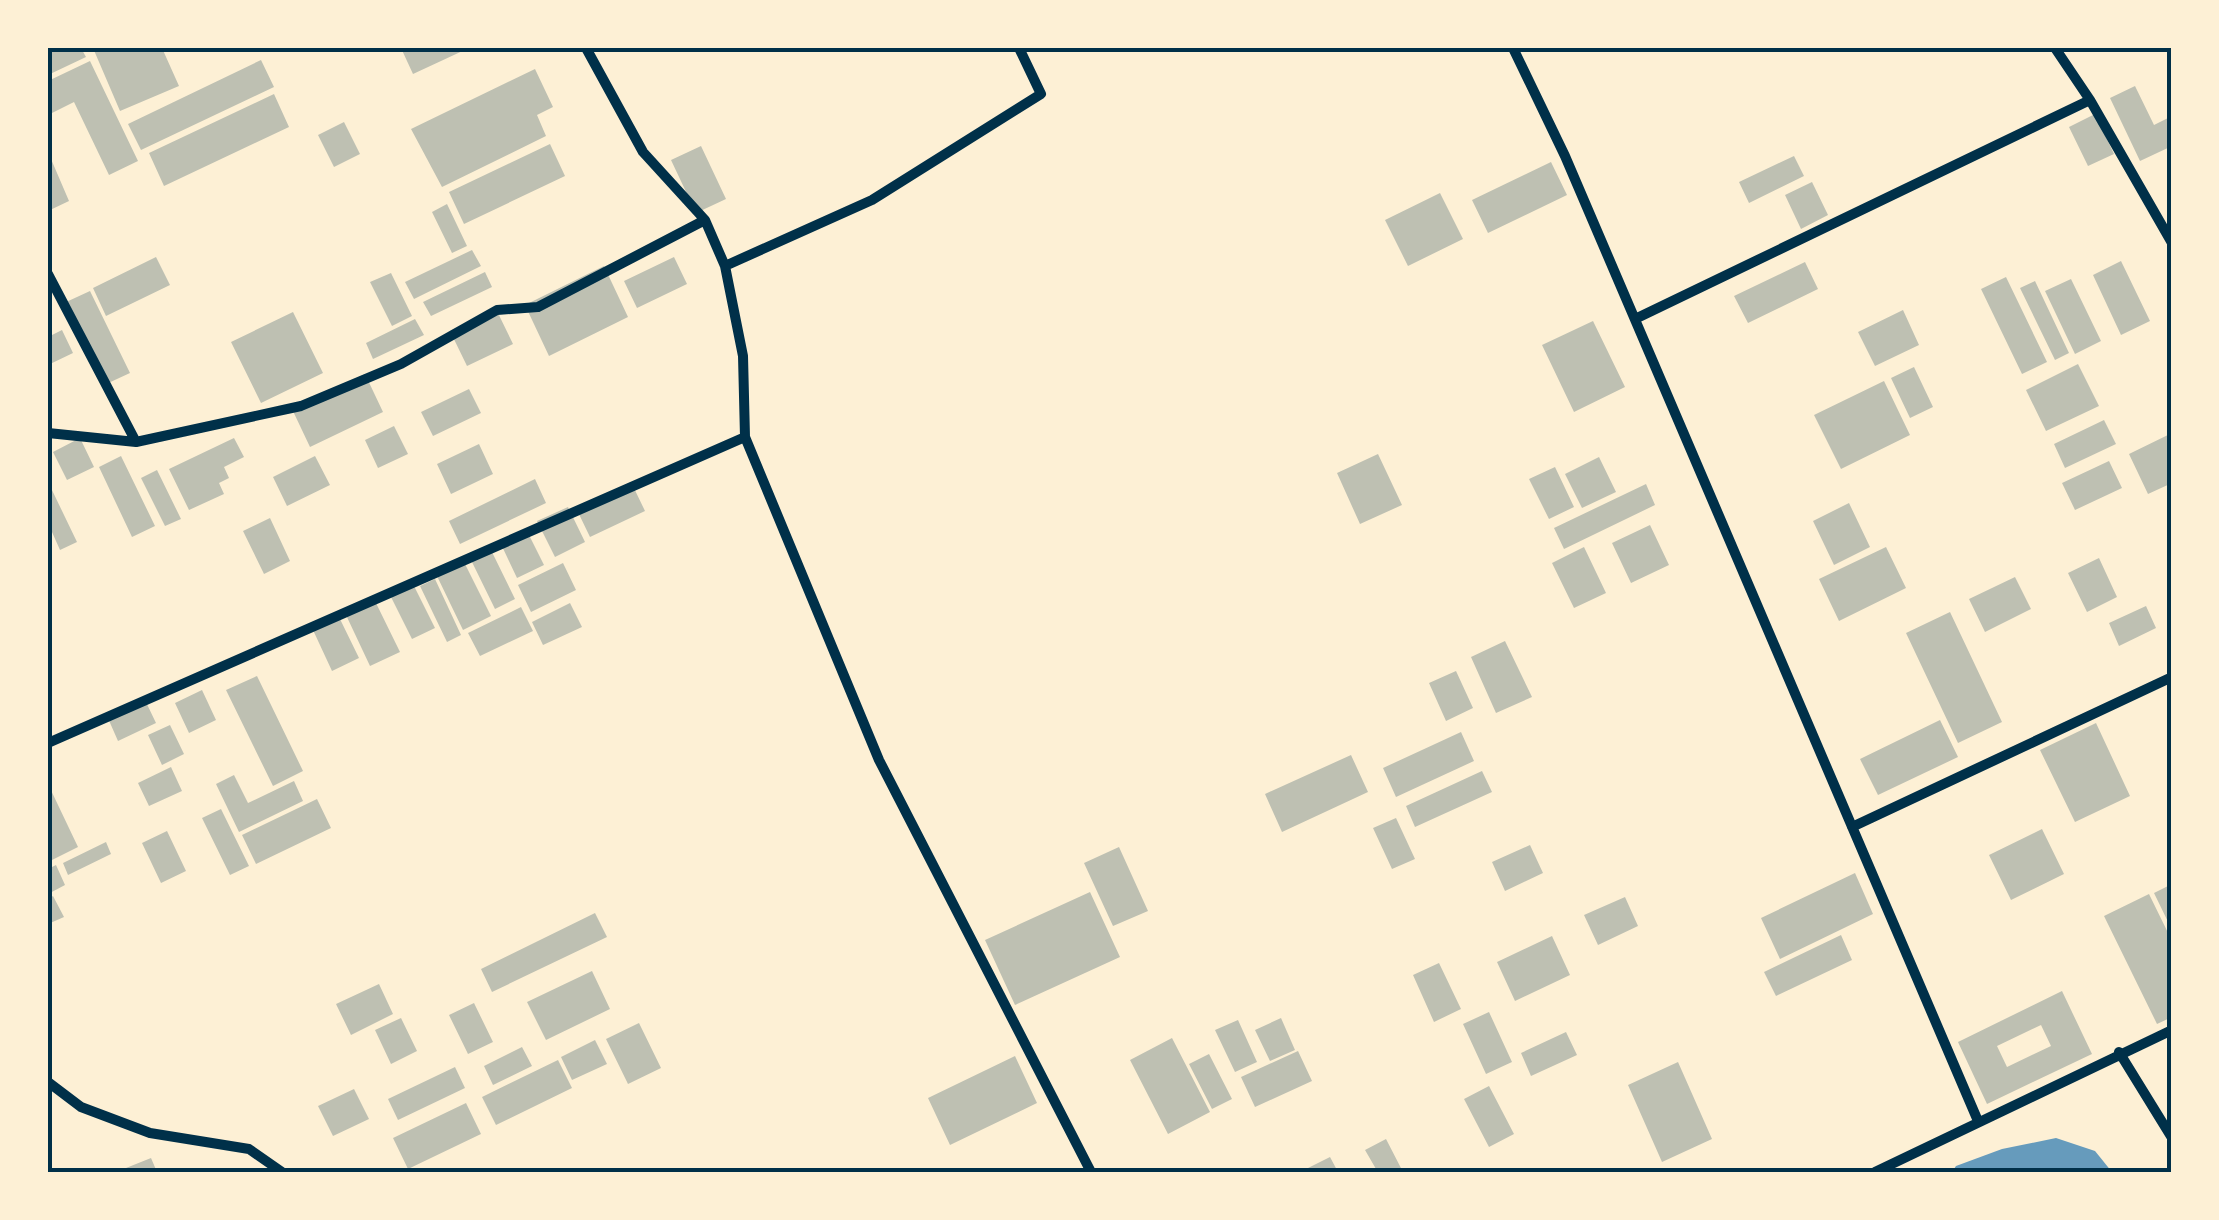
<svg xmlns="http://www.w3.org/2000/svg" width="2219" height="1220" viewBox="0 0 2219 1220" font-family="Mulish,sans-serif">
<rect width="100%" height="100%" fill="#fdf0d5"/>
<path fill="#669bbc" d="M2056,1138L2095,1151L2112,1172H1952L1956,1166L2002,1149Z"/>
<path fill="#bec0b2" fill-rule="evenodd" d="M48,48H81L86,57L48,75Z
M93,48H162L179,86L120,111Z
M401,48H469L413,74Z
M261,60L274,87L141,150L128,124Z
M90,61L138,161L109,175L74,102L48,115V81Z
M535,69L553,107L537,115L546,136L442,187L411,129Z
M2135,86L2154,125L2172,116V146L2140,161L2110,98Z
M274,94L289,127L164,186L149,153Z
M2095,114L2114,154L2088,166L2069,127Z
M344,122L360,154L334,167L318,135Z
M550,144L565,176L464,224L449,192Z
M701,146L726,199L696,213L671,160Z
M48,152L69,201L48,211Z
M1794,156L1804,176L1749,203L1739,182Z
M1551,162L1567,195L1488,233L1472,200Z
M1812,182L1828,215L1801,229L1785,195Z
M1440,193L1463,239L1408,266L1385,220Z
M447,204L467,246L452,253L432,212Z
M472,250L481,266L414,299L405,282Z
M156,257L170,285L106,316L93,288Z
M674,257L687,284L637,308L624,281Z
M2121,261L2150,321L2121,335L2093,275Z
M1805,262L1818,289L1748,323L1734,296Z
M604,266L628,317L549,356L525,305Z
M485,272L492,287L431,316L423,302Z
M391,273L412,316L392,326L370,282Z
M2006,277L2047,362L2022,374L1981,289Z
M2071,279L2101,341L2075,354L2045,291Z
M2035,281L2069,353L2055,360L2020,288Z
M90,291L130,373L104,385L64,303Z
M496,309L513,344L467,366L450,331Z
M1903,310L1919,345L1875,366L1858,332Z
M293,312L323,373L261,403L231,342Z
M415,319L424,335L373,359L366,343Z
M1593,321L1625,387L1574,412L1542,345Z
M62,330L73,353L48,365V337Z
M2078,364L2099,406L2046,431L2026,390Z
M1914,367L1933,407L1910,418L1891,378Z
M365,374L383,412L310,447L292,409Z
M1884,381L1910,435L1841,469L1814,415Z
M469,389L481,413L433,436L421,412Z
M2104,420L2116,444L2065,468L2054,444Z
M394,426L408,454L378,468L365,440Z
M2172,433V483L2148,494L2129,454Z
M80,438L94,467L67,480L53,452Z
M234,438L244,457L224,467L229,478L219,483L224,494L189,510L169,469Z
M479,444L493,474L451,494L437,464Z
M1378,454L1402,505L1360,524L1337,473Z
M121,456L155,526L132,537L99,467Z
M315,456L330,485L287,506L273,477Z
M1599,457L1616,492L1582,508L1565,474Z
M2109,461L2122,488L2075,510L2062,483Z
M1555,467L1574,507L1549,519L1529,479Z
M157,470L181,519L165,526L141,478Z
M535,479L546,503L460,544L449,521Z
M631,482L645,511L590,537L576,508Z
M1646,484L1655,505L1564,549L1554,528Z
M51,488L77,542L60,550L48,523Z
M1849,503L1870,547L1834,565L1813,521Z
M568,507L585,542L555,557L537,521Z
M270,518L290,561L264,574L243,531Z
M1650,525L1669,565L1631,583L1612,543Z
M526,529L544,565L517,578L500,542Z
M1584,547L1606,593L1574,608L1552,563Z
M1886,547L1906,588L1839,621L1819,579Z
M491,550L515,599L495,609L471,560Z
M2099,558L2117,597L2087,612L2068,573Z
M463,560L491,616L463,630L436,574Z
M563,563L576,590L531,612L518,585Z
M2015,577L2031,609L1985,632L1969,599Z
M435,579L461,635L447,642L420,586Z
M413,584L435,628L412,639L390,595Z
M375,601L400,652L370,666L346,615Z
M570,603L582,627L543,645L532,622Z
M2146,606L2156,628L2119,646L2109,623Z
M521,607L533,631L480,656L468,633Z
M1950,612L2002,722L1958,743L1906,633Z
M339,617L359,658L332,671L313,630Z
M1505,641L1532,697L1496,713L1471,657Z
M1456,671L1473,708L1446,721L1429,683Z
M257,676L303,771L273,786L226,690Z
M202,690L216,720L189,733L175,703Z
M144,698L156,723L118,741L107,716Z
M1940,720L1958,757L1878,795L1860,759Z
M2096,723L2130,796L2075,822L2040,750Z
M170,725L184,754L162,765L148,735Z
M1461,732L1474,761L1396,797L1383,768Z
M1351,755L1368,792L1282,832L1265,794Z
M171,767L182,791L149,806L138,783Z
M1482,771L1492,792L1415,827L1406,806Z
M234,775L248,803L294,781L303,801L239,832L216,784Z
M48,784L78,847L48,862Z
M317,799L331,828L256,864L242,835Z
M221,809L249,866L230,875L202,818Z
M1396,818L1415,859L1392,869L1373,828Z
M2042,829L2064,874L2011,900L1989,855Z
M167,831L186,871L161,883L142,843Z
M106,842L111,854L68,875L63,863Z
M1530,845L1543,873L1505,891L1492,862Z
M1119,847L1148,911L1113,926L1084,863Z
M56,865L65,885L48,894V869Z
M1855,873L1873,914L1780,959L1761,918Z
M2172,884V930L2154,893Z
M1090,892L1120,957L1015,1005L985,940Z
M2149,894L2172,941V1017L2157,1024L2104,916Z
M53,896L64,917L48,924V899Z
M1625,897L1638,926L1598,945L1584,915Z
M595,913L607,937L492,992L481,969Z
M1841,935L1852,960L1776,996L1764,972Z
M1552,936L1570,975L1515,1001L1497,962Z
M1439,963L1461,1009L1434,1022L1413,975Z
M592,971L610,1009L546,1040L527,1002Z
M379,984L393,1014L351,1035L336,1004Z
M2062,991L2092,1054L1987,1104L1958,1042ZM2041,1025L2051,1046L2007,1067L1997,1046Z
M474,1003L493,1042L468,1054L449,1015Z
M1489,1012L1512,1062L1486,1074L1463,1024Z
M401,1018L417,1051L391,1064L375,1030Z
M1281,1018L1295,1050L1270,1061L1255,1030Z
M1238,1020L1257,1062L1235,1072L1215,1030Z
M639,1023L661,1068L628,1084L606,1039Z
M1566,1032L1577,1055L1531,1076L1521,1053Z
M1172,1038L1210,1112L1168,1134L1130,1060Z
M595,1040L607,1064L572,1080L561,1057Z
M522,1047L532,1066L493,1085L484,1066Z
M1298,1051L1312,1081L1255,1107L1241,1077Z
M1209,1054L1232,1099L1212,1109L1189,1064Z
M1015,1056L1037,1103L950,1145L928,1098Z
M558,1060L572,1088L496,1125L482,1097Z
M1678,1062L1712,1139L1662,1162L1628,1085Z
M455,1067L465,1088L398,1120L388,1099Z
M1489,1086L1514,1134L1489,1147L1464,1099Z
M354,1089L369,1119L333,1136L318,1106Z
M466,1103L481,1134L408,1169L393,1138Z
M1386,1139L1403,1172H1369L1376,1169L1365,1150Z
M1330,1157L1338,1172H1300Z
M151,1158L157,1172H116Z"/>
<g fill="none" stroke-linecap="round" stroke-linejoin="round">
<path stroke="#003049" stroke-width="10" d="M586,48L643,152L705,220L725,266L743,356L745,437L879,760L1091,1172
M1513,48L1565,156L1978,1121
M2055,48L2090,100
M725,266L872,200L1041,94L1019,48
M48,274L136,442
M1635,319L2090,100L2172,243
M48,433L136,442L301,406L401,364L497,310L538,307L705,220
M48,743L745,437
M1852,827L2172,677
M2119,1052L2172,1138
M48,1082L81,1107L150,1133L249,1149L282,1172
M1875,1172L2172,1030"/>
</g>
<rect width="2219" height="1220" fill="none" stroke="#fdf0d5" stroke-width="100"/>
<rect x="50" y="50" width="2119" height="1120" fill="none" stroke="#003049" stroke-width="4"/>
</svg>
